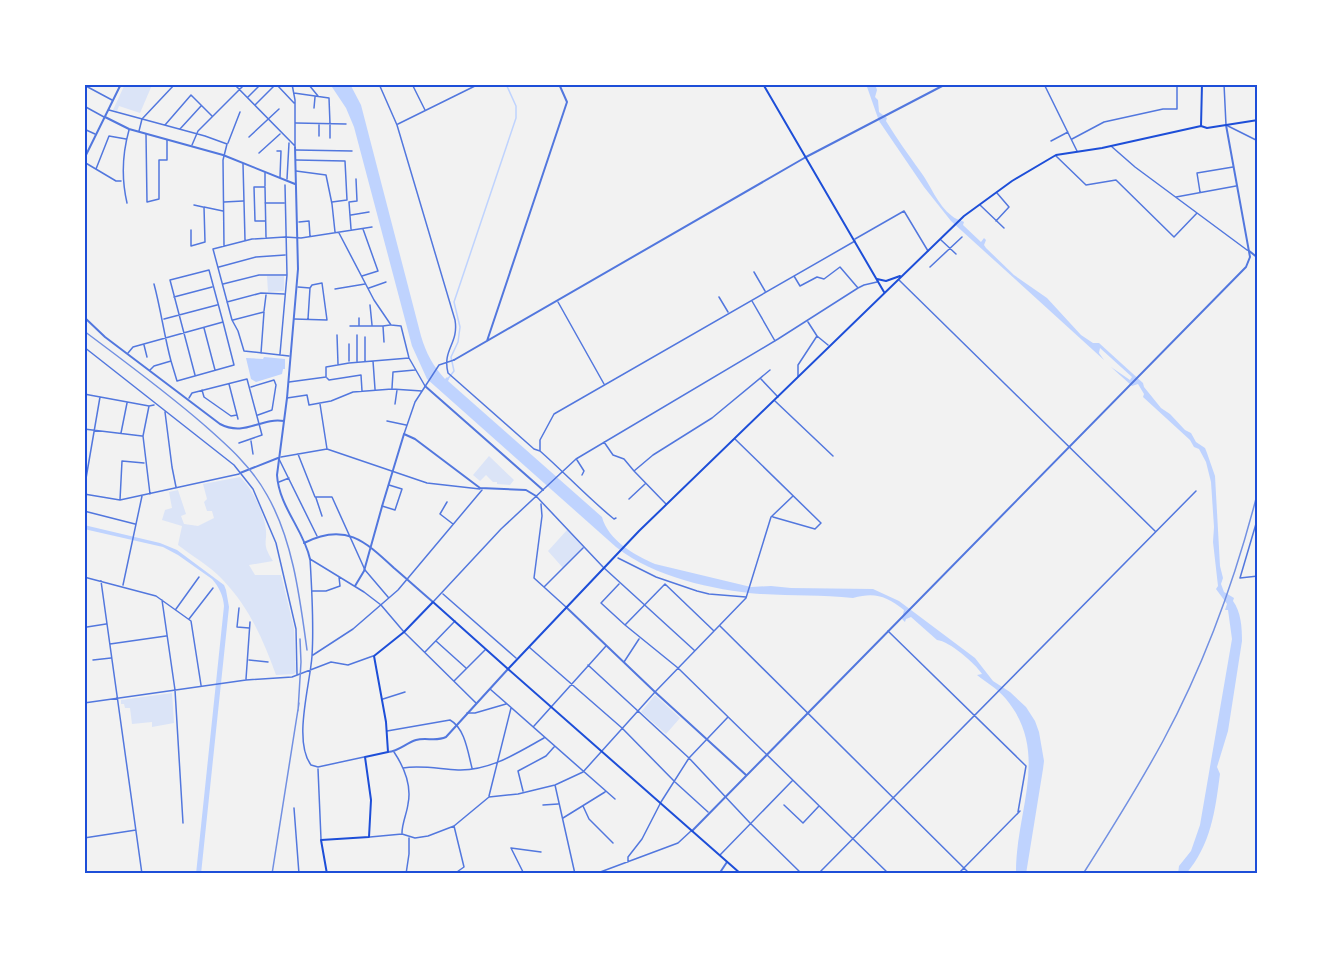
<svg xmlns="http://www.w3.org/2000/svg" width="1342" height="958" viewBox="0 0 1342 958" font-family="Cabin,sans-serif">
<rect width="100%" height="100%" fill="#f2f2f2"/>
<path fill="#dbe4f7" d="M125,84L152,85L140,113L119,106L117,111L113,110Z
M267,276H284V291L268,292Z
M489,456L514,480L510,485L497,484V482H493L486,475L480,481L473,475Z
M240,477C251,487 262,509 265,524C269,544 260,541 273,561L249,565L255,575H281L294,628L296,672L294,674L276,675C263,639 249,607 222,579C210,566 192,556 178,545L182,526L162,520L165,510L172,508L169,492L178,490L186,514L181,516L184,524L198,526L214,518L212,511H207L204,502L207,499L203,484Z
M567,530L583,547L563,568L548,551Z
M172,693L174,723L152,727V722L132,724L130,708H125L124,704H121V700Z
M655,695L680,718L666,734L641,712Z"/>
<path fill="#bfd3fe" d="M330,84H350L361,105L421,336C426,353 433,366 445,379L447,377L449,379L448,381L602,517C608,540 634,555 655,564L751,587L771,586L791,588L873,589L899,601L975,658L993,681L1010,692L1026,707L1035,721L1039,732L1044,761L1043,769L1026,874H1016C1015,812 1051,753 1006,699C998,689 987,683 977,675L982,674C975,663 949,641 937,640L911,617L906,619L905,622L902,619L904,610C886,596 875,592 853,598C822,595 791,596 760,594C713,590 654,577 616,547L427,379L412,346L354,127L346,108Z
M866,84H875L877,90L875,97L878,100L879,112L887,118L886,121C897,139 908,154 920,171C931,185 937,205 952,216C955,219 961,220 964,222L963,225L981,242L984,238L986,240L984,245L986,248L1014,275L1047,298L1081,335L1093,343H1099L1143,383L1144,387L1161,408L1170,414L1185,430L1191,433L1196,442L1205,448L1207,453L1215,476L1220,566L1223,578L1221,584L1224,592L1234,598L1233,601C1241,612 1242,627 1242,641L1228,731L1217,767L1220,774C1215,812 1211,844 1186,874H1178L1179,866L1191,851L1200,825L1232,639L1228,610H1225L1227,604L1216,589L1218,586L1213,542L1214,527L1211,482L1206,462L1199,449L1194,447L1190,440L1143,397L1144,394L1138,384L1132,386L1111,367L1130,380L1132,377L1100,348L1099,353L1104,360L951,221L924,187L879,121Z
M264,357L285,359V369H283L282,374L256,382L251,379L246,358L263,359Z
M84,525L160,543L177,550L224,585L226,590L229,607L201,874H196L224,606C223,595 219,587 212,579L178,555L163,547L84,529Z"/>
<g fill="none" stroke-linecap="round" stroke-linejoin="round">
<path stroke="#bfd3fe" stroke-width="1.5" d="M447,380L454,371L451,357L458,342L460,327L454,302L516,118V106L506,84"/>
<path stroke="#5277de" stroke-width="1.5" d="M234,84L295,146
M292,84L295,100V146
M379,84L397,125L455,320C459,344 442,349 448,373L534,449L540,451
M412,84L425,110
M1044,84L1077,151
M1224,84L1226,125L1258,141
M84,85L112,100
M277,85L294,103
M309,85L318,96
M605,86L608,84
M294,93L329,98L330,124
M248,97L261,84
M255,105L276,84
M84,106L104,117
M314,108L315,97
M109,110L205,136L227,144L223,160L224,246
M296,123L346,124
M398,124L479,84
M165,125L191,95L212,116
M330,125V138
M84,129L95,134
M180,129L201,106
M139,131L142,119L175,84
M146,134L147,202L159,199V160H167V140
M319,136V125
M249,137L279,109
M1072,139L1104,122L1163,109H1177V84
M1051,141L1068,132
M228,143L240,112
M192,145L198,131L245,84
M1111,146L1135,167L1247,250
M296,150L352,151
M277,151H281L280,177
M259,153L280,134
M1056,156L1086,185L1116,180L1174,237L1197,213
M296,160L345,161L347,200L332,202
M84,162L116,181H121
M243,164L245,240
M96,169L109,136L126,139
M296,171L326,175L332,204L335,232
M265,173V186
M287,179L289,143
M1200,192L1197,173L1233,167
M1176,197L1236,186
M224,202L243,201
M127,203C121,177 122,155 129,130
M265,203H284
M194,205L203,207
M980,205L1004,228
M351,215L369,212
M265,221H255L254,187H265L266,237
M996,221L1009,207L997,193
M299,222L309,221L310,236
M351,229L349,202L357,201L356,179
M191,230V246L205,242L204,207L223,211
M339,233L374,300L391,325L401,326L409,358L425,386
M855,239L904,211L928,251
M941,240L956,254
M219,267L256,257L285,255
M930,267L962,237
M754,272L765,291
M362,276L378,271L363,229
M794,276L800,286L817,277L824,279L840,267L858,288
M899,280L1155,531
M223,284L259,275H286
M369,288L386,282
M335,289L365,284
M174,297L212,287
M719,297L728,312
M752,301L775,341
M227,302L261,293L284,294
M558,302L604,384
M370,305L372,325
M264,311L266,295
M359,318V325
M164,319L217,305
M294,319L327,320L322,283L312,285L310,288L298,287
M308,319L310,288
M233,320L264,312L261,353
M808,322L817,336L828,345
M350,326H383
M204,328L215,370
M337,335L338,364
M357,335V361
M365,337V361
M384,342L383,326L390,325
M349,344V361
M144,345L147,357
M84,347L234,465L253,489L276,543L296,629L297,674
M128,353L133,347L223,322L234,365L177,381L171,361
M280,354L287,275L285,185
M289,356L244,351L238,331L232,320L213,249L252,239L285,237L301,238L372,227
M373,361L375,389
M150,370L154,366L171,361C164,335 161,310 154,284
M195,375L170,280L209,270L223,322
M798,376V365L817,336
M327,378L329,380L361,375L362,391
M761,379L778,397
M289,382L326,377V367L349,363L409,358
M229,384L238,419
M251,387L274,380L276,385L272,410L258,415
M392,388L393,372L415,370
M202,390L204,397L231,416L237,415
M84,394L149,406L154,405
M189,398L192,393L247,379L262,435L239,443
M287,398L307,395L309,405L331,401L353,392L392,389L422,391
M775,401L833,456
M320,404L327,449
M395,404L397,390
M149,406L143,436L150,494
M165,412L172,467L176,487
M387,421L406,425
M84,429L142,436
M121,433L127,403
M404,434L415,402L439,365L454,360
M735,439L821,523L815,529L773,517
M251,441L253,454
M604,442L613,455L624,459L634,471
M298,454L315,497H332L365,570L388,597
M281,457L327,449L427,483L480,489
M279,459L317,536
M577,460L584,471L582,475
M279,482L289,478
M84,490L100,397
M84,494L120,500L239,474
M536,496L603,567L694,650
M316,498L322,516
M629,499L645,484
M120,500L122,461L144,463
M447,502L440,514L453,524
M541,504L542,516L534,578L566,607
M666,504L634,471L653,455L712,418L770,370
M382,506L395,510L402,489L389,485
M84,511L135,524
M1258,517L1240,578L1258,576
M616,518L614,519C588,498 565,473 540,451V440L554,414L855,241
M618,558L656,577L697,591L709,594L746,597
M84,577L156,596L191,621L201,685
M101,581L142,874
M619,584L601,603L625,625
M123,585L142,496
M544,587L583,548
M313,591H326L340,586L339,577
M443,594L516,658
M162,600L175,690L183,823
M433,602L501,529L576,459L778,339L858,288L864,285L877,282
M239,608L237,627L249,628
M176,609L199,577
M189,619L213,588
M720,626L970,874
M87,627L106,624
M714,631L665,584L625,625L678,668L889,874
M888,631L1026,766L1018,812
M436,641L466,668
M110,644L166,636
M529,647L622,728L675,782L708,812
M425,652L455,621
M313,655L353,629L398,590L482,490
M93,660L111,658
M249,660L268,662
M624,662L639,639
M588,665L689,758L750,823L802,874
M246,679L250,622
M454,681L485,650
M490,689L615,799
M383,699L405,692
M84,703L246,680L292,677L331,662L348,665L373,656
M467,713H475L506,704
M534,726L606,646
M387,731L450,720C465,728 468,753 472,768
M394,752C404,767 412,785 408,804C407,813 402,823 402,833
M364,757L318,767L311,765C293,741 310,685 312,656C314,625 312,591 310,559L364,592L381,605L404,632L476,703
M403,768C421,765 439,769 458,770C490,771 517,753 544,738
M318,769L321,839
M555,785L575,874
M523,791L518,771L546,756L554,747
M489,796L511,708
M543,805L558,804
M784,805L803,823L819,806
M583,806L589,819L613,843
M294,808L299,874
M563,818L605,792
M370,837L402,834L415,838L428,836L454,826L489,797L518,794L555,785L583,772L655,692L746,598L771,517L793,496
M84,838L136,830
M720,855L792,781
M628,862V857L642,839L661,802L689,758L728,717
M406,874L409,854V838
M454,874L464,867L454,826
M524,874L511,848L541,852
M595,874L678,843L691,831
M818,874L1196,491
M958,874L1020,811"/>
<path stroke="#5277de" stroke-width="2" d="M105,117L129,129L223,155L295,184
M295,147L298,269L287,398L277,475C279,507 304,530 310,559
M84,159L121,84
M1248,250L1258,258
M84,317L105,337L220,424C245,437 261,417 284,421
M487,341L567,102L559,84
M454,360L806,157L946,84
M425,386L543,490
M240,473L278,458
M304,543C345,522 365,541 394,568C407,579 420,591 433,602
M355,586L364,571L383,503L404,434L415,439L480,488L526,490L536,496
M566,607L655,692L746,775
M388,752C399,751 406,743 416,740C426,737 436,742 446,737L508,669
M692,831L1246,267L1250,257L1226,125
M719,874L727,862"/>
<path stroke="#1d4ed8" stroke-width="2" d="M763,84L884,292
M1201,126L1202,84
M877,279L886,281L900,276
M508,669L741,874
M327,874L321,840L369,837L371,800L365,757L388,752L386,722L374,656L404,632L433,602L508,669L639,531L964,216L1012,181L1056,155L1102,148L1201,126L1207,128L1258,120"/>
<path stroke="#7290e2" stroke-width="1.5" d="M84,331C124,361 165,391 203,424C228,446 251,466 267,495C293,540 300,599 307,650
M298,711L301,662L300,639
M272,874L299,703
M1083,874C1111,830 1138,787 1163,741C1205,663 1236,577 1258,491"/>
</g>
<rect width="1342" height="958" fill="none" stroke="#ffffff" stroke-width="171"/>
<rect x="86" y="86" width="1170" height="786" fill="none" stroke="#1d4ed8" stroke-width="2"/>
</svg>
